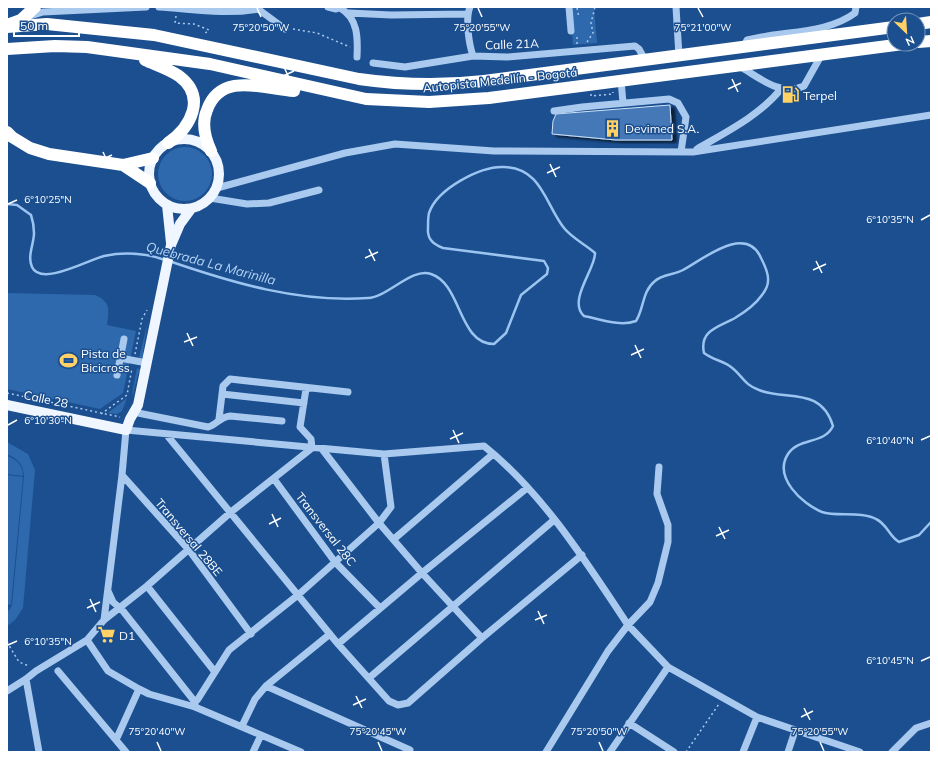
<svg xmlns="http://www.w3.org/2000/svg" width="938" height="759" viewBox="0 0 938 759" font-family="Mulish,sans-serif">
<defs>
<filter id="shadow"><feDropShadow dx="4.5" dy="2.5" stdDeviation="1" flood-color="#0009"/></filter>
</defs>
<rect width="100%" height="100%" fill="#1b4f8f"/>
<path fill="#2e69ad" d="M570,7H594L597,43L573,45Z
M158 174a27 27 0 1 1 54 0a27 27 0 1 1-54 0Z
M7,293L95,295C111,302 109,309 107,325L136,331L123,393L100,409L7,389Z
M148,321L143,352L144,357L142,358H139Z
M137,368L141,370L138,374L133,395L132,394Z
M127,398L122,411L117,414L108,413Z
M7,442L28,454L35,470L23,608L15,620L7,626V613L12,605L24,476C23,464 18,459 7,454Z
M7,456C16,459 23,465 23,476L7,474Z
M7,475L23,477L11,605L7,604Z"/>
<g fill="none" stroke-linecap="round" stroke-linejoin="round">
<path stroke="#9cc4f0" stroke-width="2.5" d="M7,204L17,205L31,215C33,221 34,227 34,233C34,244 27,256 32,267C41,287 90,259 104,256C124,252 145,253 165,260
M169,261C233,283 300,303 368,298C388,297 412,267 431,274C462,284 458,344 494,344L506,333L521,295L547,274L548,268L544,261L443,248C433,244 427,239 428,228C428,223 428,217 429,213C437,189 480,166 504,167C542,168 545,204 564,228C572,238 586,245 595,253C596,268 567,301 584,316C600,319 620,327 636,321C644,309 642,291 655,281C662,274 674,275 683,270C702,260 746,223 761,258C764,264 769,273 768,281C768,286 765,291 762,295C755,305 745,312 735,318C719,327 699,330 704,353C713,360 724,361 731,367C742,375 744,385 759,390C786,401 821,386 833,426C824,445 799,437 788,454C773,477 802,504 822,512C836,517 861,511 876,519C887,524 889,536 899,542L919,535L931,522"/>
</g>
<path fill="#4478b7" stroke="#cfe3fa" filter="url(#shadow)" d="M670,105L672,140H616L552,134L553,121L556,114Z"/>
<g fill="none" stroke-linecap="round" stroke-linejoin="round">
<path stroke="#a9c9ee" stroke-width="1.5" stroke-dasharray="2 3" stroke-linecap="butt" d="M577,8L579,18
M176,16L175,23L194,24L209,30L203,35
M293,29L317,33L350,47
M587,42L593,33L591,23L595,7
M577,44V36
M591,94V96L613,94V92
M135,354L142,319L147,310
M7,393L120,417
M101,414L127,395L132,368
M7,642L19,662L29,666
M686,752L719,704"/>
<path stroke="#a9c9ee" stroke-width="7" d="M159,7C192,9 225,15 258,9
M328,7L336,9L342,7
M470,7C465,19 469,44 473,56
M569,7L571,31
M676,7L679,56
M340,8C358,18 358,38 357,57
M258,9L285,29
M349,13L391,15L467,14
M27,17L43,12L146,7
M744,46L747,40L757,38C789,31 828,33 855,13L856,7
M373,63L405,67L473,56L507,57L635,46L639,49L645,60
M739,66C759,77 780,97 804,86L822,54
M621,80L623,103
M554,111L582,107L669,99L678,103L686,117L681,152
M697,149C726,132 759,116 781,89
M217,188L345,153L395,144L494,151L693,152L931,115
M210,198L247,204L269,203L319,190
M120,358L147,363
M117,375L124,339
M222,394L304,403
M133,412L208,427C216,425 220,417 230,416L282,421
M219,419L223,386L230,379L348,392
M166,434L338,644L389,701L398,705L408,703L482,638L582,555
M322,449L379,523L422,573L482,638
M122,475L189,550L251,634
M274,479L335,562L380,608
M394,539L493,454
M147,586L215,672
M108,591L113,602L123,611L195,702
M104,620L122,475L126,430L384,454L484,446C542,492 587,563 628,625L650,602L658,583L668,542V525L657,494L659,467
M87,640L108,671L139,689L149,694L195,707L301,752
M338,644L422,573L527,488
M58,671L126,752
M369,678L554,520
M26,679L39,752
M266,686L410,750
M7,691L26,679L36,671L87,640L104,620L147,586L231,512L312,448L311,439L300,427L306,389
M195,707V702L198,699L229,650L298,595L379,523L391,507L384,454
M629,723L674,752
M242,726L255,699L266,686L330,634
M116,740L139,689
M253,752L261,735
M546,752L608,651L628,625L668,667L757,717L860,752
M610,752L668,667
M743,752L757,717
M788,752L795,731
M892,752L916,728L931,723"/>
<path stroke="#f0f6ff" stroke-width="10" d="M149 174a35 35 0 1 1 70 0a35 35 0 1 1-70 0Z
M167,205L171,243
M7,405L126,430L130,419L138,405L171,245L180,224L191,209"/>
<path stroke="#fff" stroke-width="12" d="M10,24L21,20L35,7
M918,24L931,22
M7,27L47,24L154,35L359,79C401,85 441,86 484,81L894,27
M918,42L931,41
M7,49L55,46L87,47L210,64L366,99L429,102L489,98L903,44
M145,60C156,65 169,69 179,76C207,97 191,127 168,143
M7,132L12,137L30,148L49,154L123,165L153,158
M211,151C205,138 201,124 207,110C221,71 264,89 294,91
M123,165L150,183"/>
</g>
<path fill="none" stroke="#fff" stroke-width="1.5" d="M257,8L261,17M478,8L482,17M698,8L703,17M284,67L290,80M281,77L294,71M732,79L738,92M728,89L741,83M103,152L109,165M99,161L112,155M550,164L556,177M547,173L560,167M8,204L17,200M921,220L930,215M369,249L375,261M365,258L378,252M816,261L822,273M813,270L826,264M187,333L193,346M184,342L197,337M635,345L641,358M631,355L644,349M8,425L17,420M453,430L459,443M450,439L463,433M921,440L930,436M272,514L278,527M269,524L281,518M719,527L725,539M716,536L729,530M90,599L96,612M87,608L100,602M538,611L544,624M535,620L547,615M8,645L17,641M921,661L930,657M356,696L362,708M353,705L366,699M804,708L810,720M801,717L813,711M157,742L161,751M378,742L382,751M599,742L603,751M820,742L824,751"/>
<defs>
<symbol id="fuel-bare" viewBox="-9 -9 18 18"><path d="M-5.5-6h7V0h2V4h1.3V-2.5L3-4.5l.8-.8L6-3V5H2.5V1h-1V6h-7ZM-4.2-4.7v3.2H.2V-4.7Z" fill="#ffd166" stroke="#1b4f8f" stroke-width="2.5" paint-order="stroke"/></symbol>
<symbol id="building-bare" viewBox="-9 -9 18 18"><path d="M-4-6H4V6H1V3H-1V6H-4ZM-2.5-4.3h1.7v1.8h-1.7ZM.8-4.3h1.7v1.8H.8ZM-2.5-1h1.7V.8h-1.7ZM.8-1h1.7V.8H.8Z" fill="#ffd166" stroke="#1b4f8f" stroke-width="2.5" paint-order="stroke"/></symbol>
<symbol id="stadium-bare" viewBox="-9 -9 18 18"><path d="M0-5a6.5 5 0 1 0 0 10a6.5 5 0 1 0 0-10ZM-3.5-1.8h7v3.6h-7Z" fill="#ffd166" stroke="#1b4f8f" stroke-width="2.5" paint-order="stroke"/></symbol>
<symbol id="supermarket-bare" viewBox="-9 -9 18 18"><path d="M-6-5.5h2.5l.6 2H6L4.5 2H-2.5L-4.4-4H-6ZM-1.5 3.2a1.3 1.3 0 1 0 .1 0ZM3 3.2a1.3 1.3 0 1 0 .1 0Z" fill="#ffd166" stroke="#1b4f8f" stroke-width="2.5" paint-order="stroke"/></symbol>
</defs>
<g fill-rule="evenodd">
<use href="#fuel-bare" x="778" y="82" width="25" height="25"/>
<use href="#building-bare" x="600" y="116" width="25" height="25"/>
<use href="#stadium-bare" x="56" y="348" width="25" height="25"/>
<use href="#supermarket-bare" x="94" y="622" width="25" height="25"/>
</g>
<g text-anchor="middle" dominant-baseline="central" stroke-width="3" stroke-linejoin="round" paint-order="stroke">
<g font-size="12" fill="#fff" stroke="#1b4f8f">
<text transform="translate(512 44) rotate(-2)">Calle 21A</text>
<text transform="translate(500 80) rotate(-6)">Autopista Medellín - Bogotá</text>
<text transform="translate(46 399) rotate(12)">Calle 28</text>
<text transform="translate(326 529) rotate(52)">Transversal 28C</text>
<text transform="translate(189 537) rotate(50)">Transversal 28BE</text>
</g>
<g font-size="12" fill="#fff" stroke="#1b4f8f" text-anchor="start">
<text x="803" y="95">Terpel</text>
<text x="625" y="128">Devimed S.A.</text>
<text x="81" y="353">Pista de<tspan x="81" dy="14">Bicicross</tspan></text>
<text x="119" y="635">D1</text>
</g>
<g font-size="13" font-style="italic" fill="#b5d3f5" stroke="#1b4f8f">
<text transform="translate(211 263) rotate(15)">Quebrada La Marinilla</text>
</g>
</g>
<g font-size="10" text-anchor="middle" fill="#fff" stroke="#1b4f8f" stroke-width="3" stroke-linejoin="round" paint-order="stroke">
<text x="261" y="31">75°20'50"W</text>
<text x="482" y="31">75°20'55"W</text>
<text x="703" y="31">75°21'00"W</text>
<text x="48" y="203">6°10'25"N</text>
<text x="890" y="223">6°10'35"N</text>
<text x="48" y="424">6°10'30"N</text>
<text x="890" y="444">6°10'40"N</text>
<text x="48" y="645">6°10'35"N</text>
<text x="890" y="664">6°10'45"N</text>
<text x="157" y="735">75°20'40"W</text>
<text x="378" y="735">75°20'45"W</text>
<text x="599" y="735">75°20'50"W</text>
<text x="820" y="735">75°20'55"W</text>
</g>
<rect width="938" height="759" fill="none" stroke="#ffffff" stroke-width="16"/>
<g transform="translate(906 32) rotate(155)"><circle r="19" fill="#1b4f8f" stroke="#7695bc"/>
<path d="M0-3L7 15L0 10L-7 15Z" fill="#ffd166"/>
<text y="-6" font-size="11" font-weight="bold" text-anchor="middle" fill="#ffffff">N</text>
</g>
<path d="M14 30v6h65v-6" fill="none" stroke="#ffffff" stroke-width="2"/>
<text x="20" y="30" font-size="12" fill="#ffffff" stroke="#1b4f8f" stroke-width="3" paint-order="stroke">50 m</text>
</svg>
